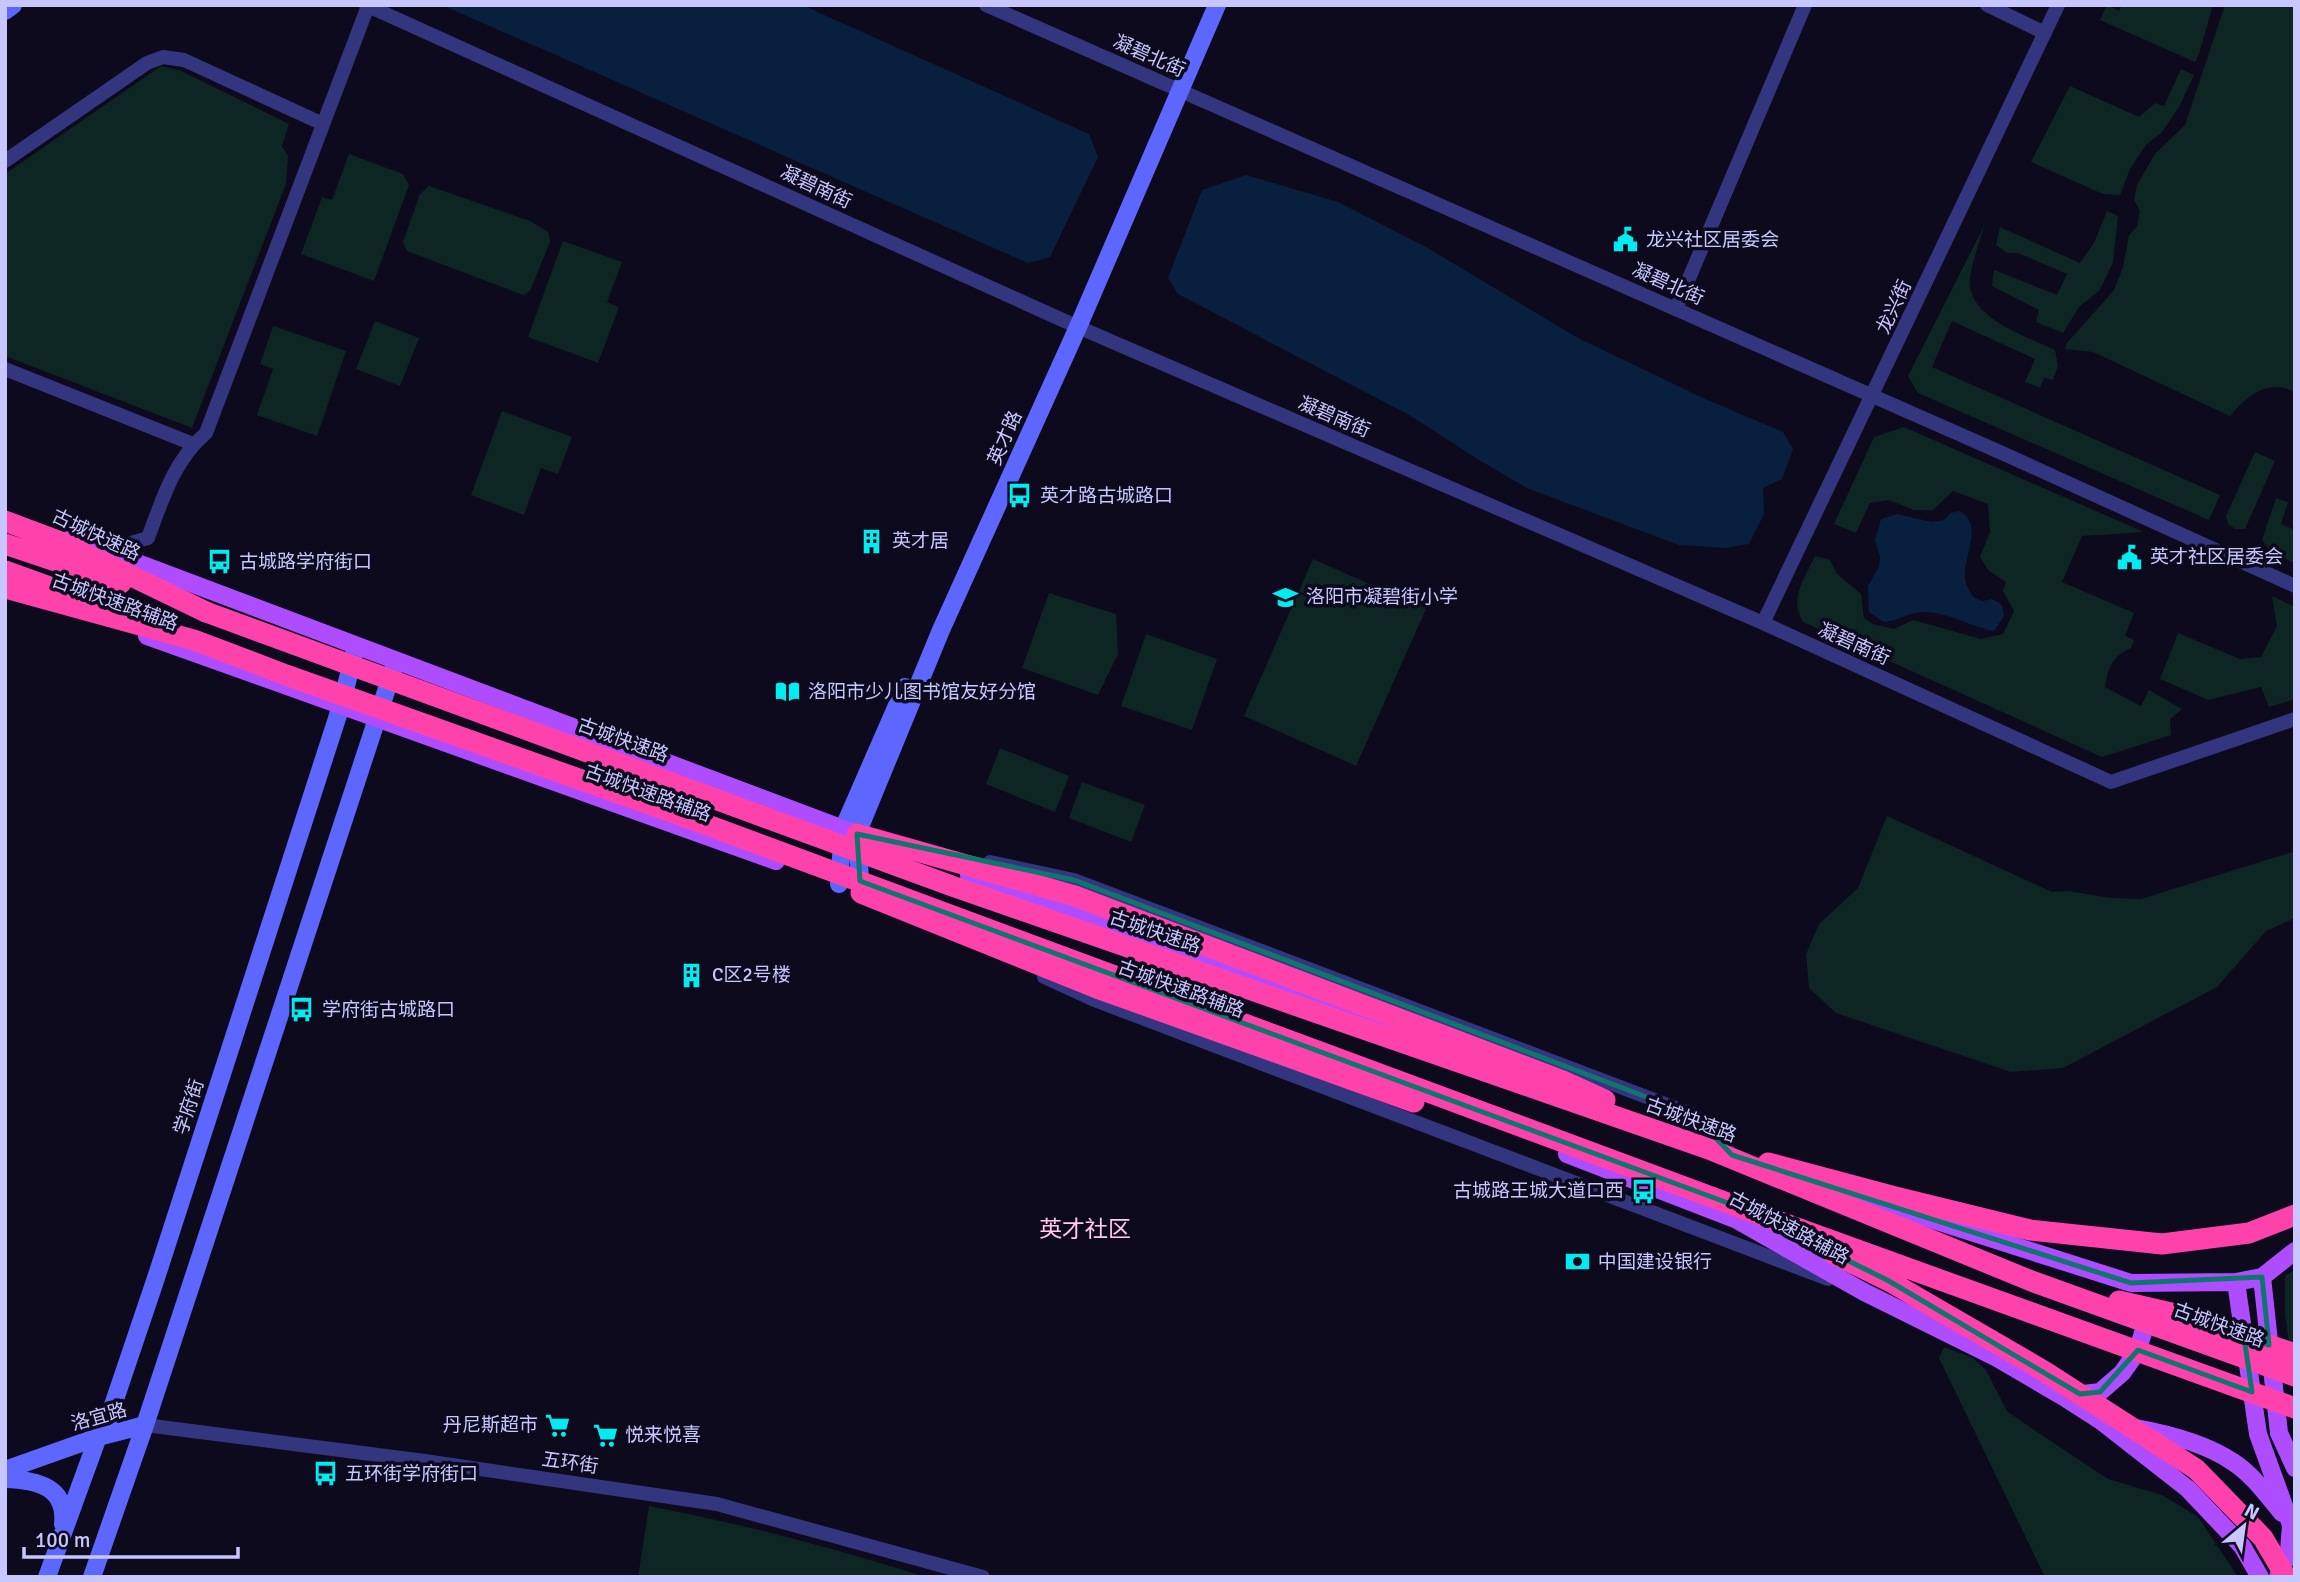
<svg xmlns="http://www.w3.org/2000/svg" width="2300" height="1582" viewBox="0 0 2300 1582" font-family="Signika,'Noto Sans SC',sans-serif">
<rect width="100%" height="100%" fill="#0c0a1c"/>
<path fill="#0d2623" d="M2107,5L2119,11L2122,5H2213L2199,54L2195,62L2100,20Z
M2225,5H2295V392C2268,378 2247,396 2230,416L2093,352L2065,349L2067,343L2114,290L2123,267L2129,235L2137,227L2140,211L2134,200L2137,185L2155,154L2185,125Z
M161,66L179,70L289,124L282,146L288,156L286,184L192,428L5,356V174Z
M2181,69L2194,75L2179,107L2162,132L2146,145L2130,169L2120,195L2103,194L2031,162L2070,86L2139,117L2155,103L2164,106Z
M349,154L403,174L409,185L374,281L301,254L322,197L332,200Z
M429,186L530,221L548,232L550,242L530,291L523,295L407,251L403,242L420,194Z
M2107,211L2118,216L2113,262L2100,290L2079,307L2063,333L2036,322L2039,310L1992,286L1994,270L2057,295L2067,274L2018,253H2007L1996,245L2000,227L2080,263L2094,243Z
M1984,226C1980,242 1969,269 1970,284C1972,320 2027,336 2055,350L2058,366L2053,380L2044,378L2040,388L2025,382L2035,359L1952,321L1932,367L2220,495L2209,520L1918,393L1908,376Z
M563,241L622,262L607,302L619,307L598,363L528,337Z
M375,321L419,338L400,386L356,369Z
M273,326L346,351L317,436L257,415L273,369L260,364Z
M502,411L572,437L558,474L541,468L524,515L471,495Z
M1904,427L2144,532L2082,536L2062,582L2134,613L2125,636L2134,640L2131,648C2111,657 2109,667 2105,687L2141,706L2149,690L2182,709L2170,719L2171,735L2102,757L1803,622C1789,598 1804,580 1815,556L1830,560L1837,574L1861,594L1864,618L1873,624L1894,629L1913,620L1981,639L2003,634L2014,611L2003,591L2006,582L1988,570L1980,557L1990,532L1988,504L1953,491L1933,510H1914L1889,500L1870,503L1856,533L1834,524L1874,437Z
M2255,452L2275,461L2245,529H2235L2228,524L2226,516Z
M2276,498L2288,502L2281,524L2295,530V563L2271,552L2262,540Z
M1313,559L1426,609L1356,766L1244,716Z
M1049,593L1116,614L1118,654L1098,695L1022,668Z
M2272,596L2295,607V699L2269,707L2261,687L2208,700L2160,679L2178,633L2240,659L2261,657L2277,626Z
M1146,634L1217,659L1192,730L1121,706Z
M1000,748L1069,776L1055,812L986,784Z
M1082,782L1145,805L1131,842L1069,818Z
M1887,816L2052,892L2069,891L2110,898L2141,899L2295,851V918L2266,931L2217,987L2063,1068L2011,1072L1836,1013L1809,988L1806,954L1819,924L1858,888Z
M2295,1269V1389L2285,1313V1276Z
M1944,1347L1973,1358L1986,1370L2007,1411L2034,1430L2108,1479L2162,1495L2198,1517L2238,1577H2045L1939,1358Z
M649,1506C743,1524 834,1548 926,1577H638Z"/>
<path fill="#08203d" d="M442,5H802L1089,134L1098,157L1050,257L1028,263Z
M1246,175L1338,202L1426,247L1578,338L1703,398L1783,432L1793,449L1782,479L1763,488L1764,514L1749,544L1725,548L1679,545L1527,488L1479,460L1411,416L1178,294L1168,278L1202,190Z
M1959,511C1987,526 1959,560 1966,583C1967,588 1972,594 1974,598L1983,601L1992,599L2002,605L2004,616L1994,631C1970,627 1948,611 1922,612C1909,612 1898,621 1884,622L1869,612L1868,586L1879,567L1880,557L1875,540L1881,519L1897,514L1932,522L1944,520L1951,513Z"/>
<g fill="none" stroke-linecap="round" stroke-linejoin="round">
<path stroke="#33367e" stroke-width="14" d="M366,5L1078,327L1763,623L2111,782L2295,719
M986,5L2002,453L2295,586
M1987,5L2045,33
M5,161L147,63L163,57L184,60L323,124
M1676,309L1805,5
M5,369L193,444
M106,550L148,538C162,500 174,460 206,433L368,6
M1763,623L2058,5
M990,862L1074,880L1694,1115L1727,1149
M1044,977L1092,999L1828,1279
M145,1425L425,1461L717,1504L983,1577"/>
<path stroke="#5d66ff" stroke-width="18" d="M5,11L13,5
M839,884L843,829L905,687
M861,893L857,834L941,630L1078,327L1217,5
M5,1470L98,1437L145,1425
M5,1479C36,1480 67,1486 63,1524
M47,1577L98,1437L108,1420L156,1278L341,706L354,654
M92,1577L145,1425L394,667"/>
<path stroke="#ae4dff" stroke-width="18" d="M71,538L867,838
M147,636L776,861
M969,875L1394,1029
M1567,1154L1735,1219L1864,1292L1997,1358L2062,1396L2101,1421L2188,1489L2242,1546L2260,1577
M1858,1196L2131,1283L2236,1282L2262,1277L2295,1251
M2262,1277L2279,1433L2295,1468
M2236,1282L2258,1434L2291,1525L2289,1551L2278,1577
M2075,1395L2100,1392L2122,1373L2137,1352L2149,1314L2147,1311
M2136,1428C2169,1434 2205,1443 2233,1462C2253,1475 2267,1495 2282,1513"/>
<path stroke="#ff41ab" stroke-width="21" d="M5,521L61,542L206,612
M5,544L121,583
M5,571L105,607
M857,834L1075,896
M861,893L1097,988"/>
<path stroke="#ff41ab" stroke-width="21" d="M5,588L194,640L286,675L683,816L1744,1209L2295,1408
M206,612L952,886L1709,1149L2034,1282L2295,1376
M1075,896L1563,1081L1605,1100
M1097,988L1414,1102
M1768,1163L1895,1197L2030,1230L2162,1244L2249,1233L2295,1215
M1832,1253L1889,1281L2044,1371L2196,1469L2263,1538L2286,1577
M2119,1301L2180,1315L2295,1354"/>
</g>
<path fill="none" stroke="#0f766e" stroke-width="5" stroke-linejoin="round" d="M857,834L1074,880L1694,1115L1732,1155L2131,1283L2262,1277L2269,1345L2244,1337L2252,1392L2138,1350L2100,1392L2080,1394L1889,1281L1744,1209L860,881Z"/>
<defs>
<symbol id="civic-bare" viewBox="-9 -9 18 18"><path d="M-.6-6.5H3V-4.5H.6V-3L4-1V1h2V6H-6V1h2V-1L-.6-3ZM-1.2 2.5V6h2.4V2.5Z" fill="#00ecf1" stroke="#0c0a1c" stroke-width="2.5" paint-order="stroke"/></symbol>
<symbol id="bus-bare" viewBox="-9 -9 18 18"><path d="M-5-6H5V4H4V6H2V4H-2V6H-4V4H-5ZM-3.5-4V0h7V-4ZM-3.5 1.2v1.5H-2V1.2ZM2 1.2v1.5H3.5V1.2Z" fill="#00ecf1" stroke="#0c0a1c" stroke-width="2.5" paint-order="stroke"/></symbol>
<symbol id="building-bare" viewBox="-9 -9 18 18"><path d="M-4-6H4V6H1V3H-1V6H-4ZM-2.5-4.3h1.7v1.8h-1.7ZM.8-4.3h1.7v1.8H.8ZM-2.5-1h1.7V.8h-1.7ZM.8-1h1.7V.8H.8Z" fill="#00ecf1" stroke="#0c0a1c" stroke-width="2.5" paint-order="stroke"/></symbol>
<symbol id="school-bare" viewBox="-9 -9 18 18"><path d="M0-5L7-2L0 1L-7-2ZM-4 1L0 2.5L4 1V4Q0 6-4 4Z" fill="#00ecf1" stroke="#0c0a1c" stroke-width="2.5" paint-order="stroke"/></symbol>
<symbol id="library-bare" viewBox="-9 -9 18 18"><path d="M-6-4Q-3-5.5-.7-3.5V5Q-3 3-6 4ZM6-4Q3-5.5 .7-3.5V5Q3 3 6 4Z" fill="#00ecf1" stroke="#0c0a1c" stroke-width="2.5" paint-order="stroke"/></symbol>
<symbol id="bank-bare" viewBox="-9 -9 18 18"><path d="M-6-4H6V4H-6ZM0-2.3a2.3 2.3 0 1 0 0 4.6a2.3 2.3 0 1 0 0-4.6Z" fill="#00ecf1" stroke="#0c0a1c" stroke-width="2.5" paint-order="stroke"/></symbol>
<symbol id="supermarket-bare" viewBox="-9 -9 18 18"><path d="M-6-5.5h2.5l.6 2H6L4.5 2H-2.5L-4.4-4H-6ZM-1.5 3.2a1.3 1.3 0 1 0 .1 0ZM3 3.2a1.3 1.3 0 1 0 .1 0Z" fill="#00ecf1" stroke="#0c0a1c" stroke-width="2.5" paint-order="stroke"/></symbol>
</defs>
<g fill-rule="evenodd">
<use href="#civic-bare" x="1608" y="222" width="35" height="35"/>
<use href="#bus-bare" x="1002" y="478" width="35" height="35"/>
<use href="#building-bare" x="854" y="524" width="35" height="35"/>
<use href="#civic-bare" x="2112" y="540" width="35" height="35"/>
<use href="#bus-bare" x="202" y="544" width="35" height="35"/>
<use href="#school-bare" x="1268" y="580" width="35" height="35"/>
<use href="#library-bare" x="770" y="674" width="35" height="35"/>
<use href="#building-bare" x="674" y="958" width="35" height="35"/>
<use href="#bus-bare" x="284" y="992" width="35" height="35"/>
<use href="#bus-bare" x="1626" y="1174" width="35" height="35"/>
<use href="#bank-bare" x="1560" y="1244" width="35" height="35"/>
<use href="#supermarket-bare" x="540" y="1408" width="35" height="35"/>
<use href="#supermarket-bare" x="588" y="1418" width="35" height="35"/>
<use href="#bus-bare" x="308" y="1456" width="35" height="35"/>
</g>
<g text-anchor="middle" dominant-baseline="central" stroke-width="7" stroke-linejoin="round" paint-order="stroke">
<g font-size="19" fill="#c7c6ff" stroke="#0c0a1c">
<text transform="translate(1149 56) rotate(24)">凝碧北街</text>
<text transform="translate(816 187) rotate(25)">凝碧南街</text>
<text transform="translate(1668 284) rotate(24)">凝碧北街</text>
<text transform="translate(1894 307) rotate(-65)">龙兴街</text>
<text transform="translate(1334 417) rotate(23)">凝碧南街</text>
<text transform="translate(1005 438) rotate(-66)">英才路</text>
<text transform="translate(96 535) rotate(25)">古城快速路</text>
<text transform="translate(115 602) rotate(20)">古城快速路辅路</text>
<text transform="translate(1854 644) rotate(24)">凝碧南街</text>
<text transform="translate(623 740) rotate(20)">古城快速路</text>
<text transform="translate(648 793) rotate(20)">古城快速路辅路</text>
<text transform="translate(1155 932) rotate(19)">古城快速路</text>
<text transform="translate(1181 989) rotate(20)">古城快速路辅路</text>
<text transform="translate(189 1107) rotate(-72)">学府街</text>
<text transform="translate(1691 1120) rotate(20)">古城快速路</text>
<text transform="translate(1789 1228) rotate(28)">古城快速路辅路</text>
<text transform="translate(2219 1325) rotate(20)">古城快速路</text>
<text transform="translate(99 1417) rotate(-16)">洛宜路</text>
<text transform="translate(570 1463) rotate(8)">五环街</text>
</g>
<g font-size="19" fill="#c7c6ff" stroke="#0c0a1c" text-anchor="start">
<text x="1646" y="240">龙兴社区居委会</text>
<text x="1040" y="496">英才路古城路口</text>
<text x="892" y="541">英才居</text>
<text x="2150" y="557">英才社区居委会</text>
<text x="239" y="562">古城路学府街口</text>
<text x="1306" y="597">洛阳市凝碧街小学</text>
<text x="808" y="692">洛阳市少儿图书馆友好分馆</text>
<text x="712" y="975">C区2号楼</text>
<text x="322" y="1010">学府街古城路口</text>
<text x="1624" y="1191" text-anchor="end">古城路王城大道口西</text>
<text x="1598" y="1262">中国建设银行</text>
<text x="538" y="1425" text-anchor="end">丹尼斯超市</text>
<text x="625" y="1435">悦来悦喜</text>
<text x="345" y="1474">五环街学府街口</text>
</g>
<g font-size="23" fill="#ffc8ef" stroke="#0c0a1c">
<text x="1085" y="1229">英才社区</text>
</g>
</g>
<rect width="2300" height="1582" fill="none" stroke="#c7c6ff" stroke-width="14"/>
<g transform="translate(2244 1526) rotate(29)" stroke="#0c0a1c" stroke-width="5" paint-order="stroke">
<path d="M0-5L12 26L0 18L-12 26Z" fill="#c7c6ff"/>
<text y="-10" font-size="19" font-weight="bold" text-anchor="middle" fill="#c7c6ff">N</text>
</g>
<path d="M24 1547v10h214v-10" fill="none" stroke="#c7c6ff" stroke-width="3.5"/>
<text x="35" y="1547" font-size="21" fill="#c7c6ff" stroke="#0c0a1c" stroke-width="5" paint-order="stroke">100 m</text>
</svg>
